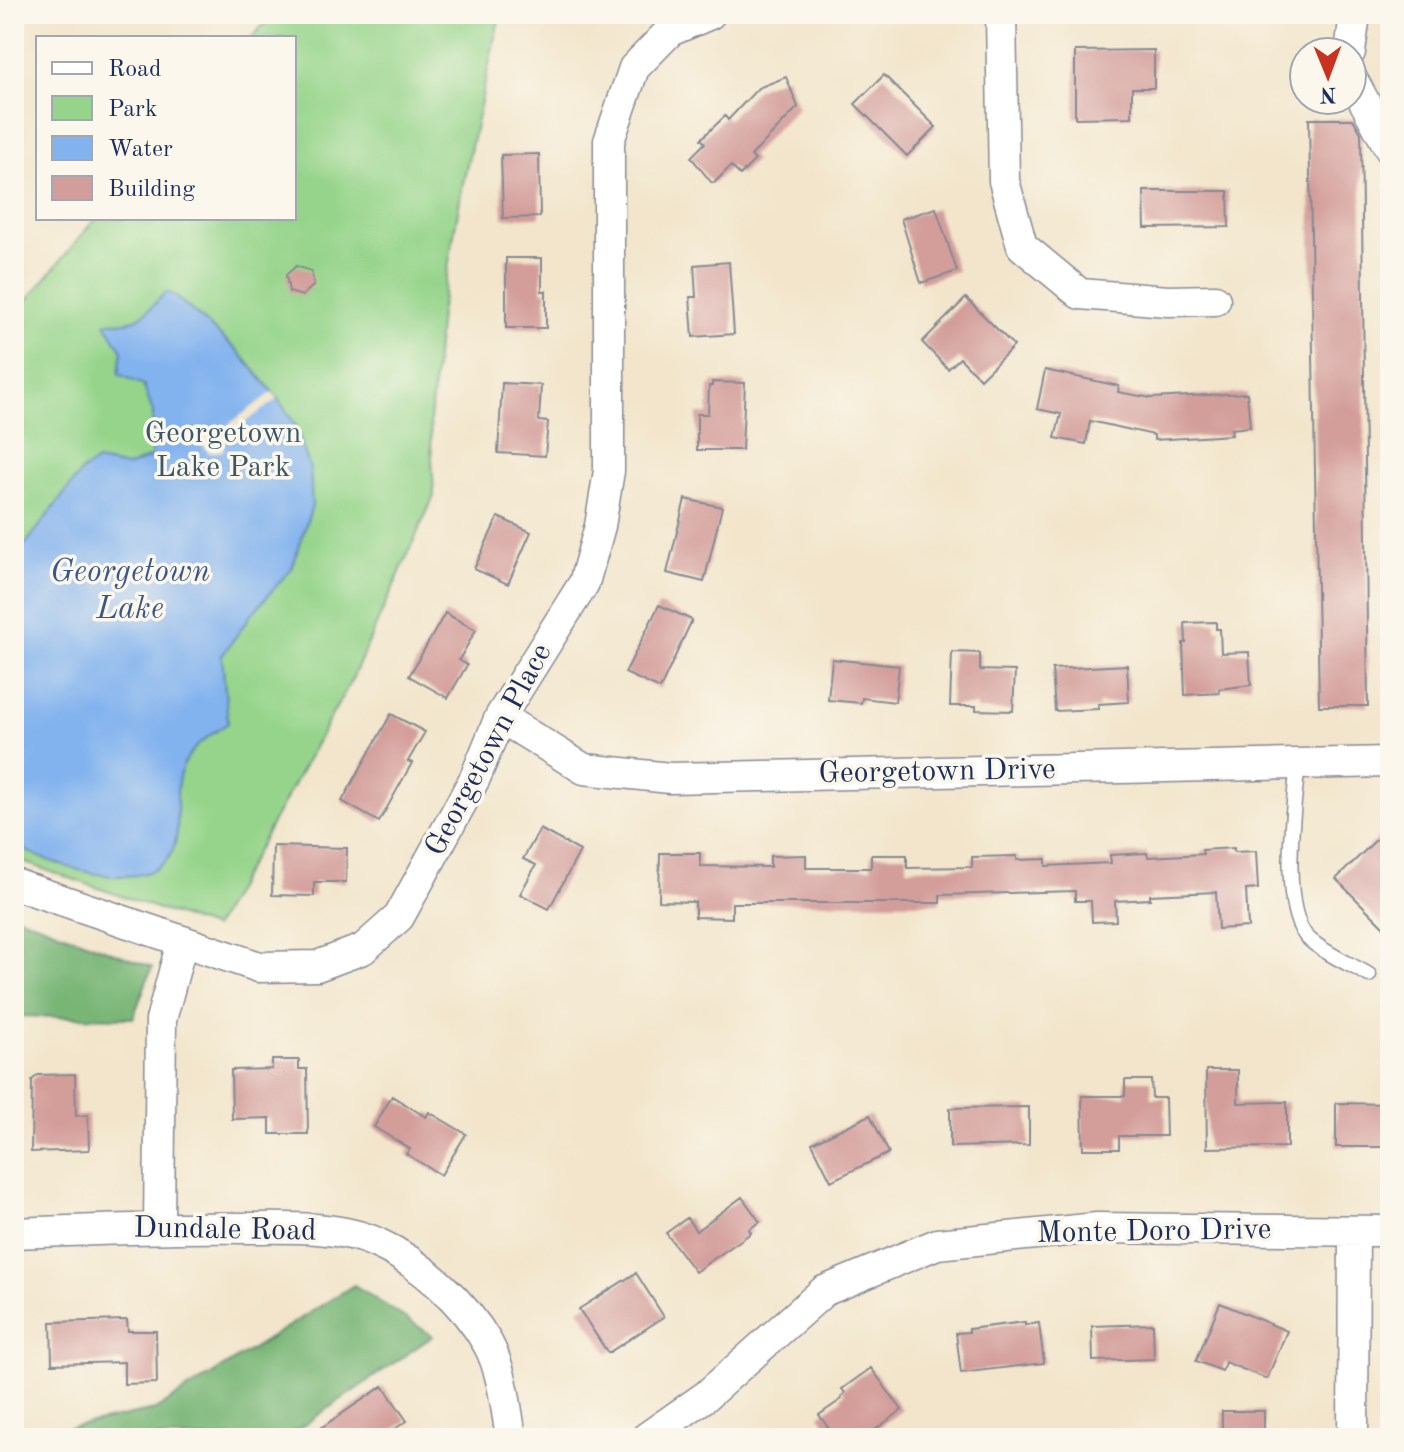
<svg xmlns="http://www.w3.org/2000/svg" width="1404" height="1452" viewBox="0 0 1404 1452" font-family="'Old Standard TT',serif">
<rect width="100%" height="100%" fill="#fbf7ec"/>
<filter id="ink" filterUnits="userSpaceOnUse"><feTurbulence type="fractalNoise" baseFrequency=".0125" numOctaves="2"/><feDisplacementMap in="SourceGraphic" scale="16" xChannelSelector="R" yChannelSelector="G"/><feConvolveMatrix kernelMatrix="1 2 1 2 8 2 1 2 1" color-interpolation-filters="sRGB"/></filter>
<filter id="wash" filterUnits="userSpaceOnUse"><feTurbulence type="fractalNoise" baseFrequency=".006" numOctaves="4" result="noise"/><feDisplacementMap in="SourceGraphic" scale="32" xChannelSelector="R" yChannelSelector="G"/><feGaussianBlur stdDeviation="1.8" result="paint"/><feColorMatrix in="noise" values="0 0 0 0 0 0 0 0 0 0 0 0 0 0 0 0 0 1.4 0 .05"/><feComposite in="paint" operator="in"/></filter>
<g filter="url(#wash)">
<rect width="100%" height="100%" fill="#f2e5cb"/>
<path fill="#95d48a" stroke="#588274" stroke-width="2" d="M274,14H491L499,19L462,188L440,313L430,421L434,496L353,677L214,928L14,859V316L96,218H294V38H251Z"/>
<path fill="#78b676" stroke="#4a726a" stroke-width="2" d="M14,915L152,967L133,1018L14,1016Z
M354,1285L433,1336L285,1438H19L155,1410Z"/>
<path fill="#83b3ee" stroke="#4f71a6" stroke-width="2" d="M166,292L174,295L238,351L273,392L295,424L310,469L312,506L292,568L250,616L222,656L228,723C209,736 188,748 181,771C173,792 180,817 176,839C164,906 50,866 14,844V559L82,471L97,461L127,467L151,457L153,412L143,385L119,374L122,351L105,323C114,319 122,324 131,321C145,316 156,302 166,292Z"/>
<path fill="#f2e5cb" d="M273,392L277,399L227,436L223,451L209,453L200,441L204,429L219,427L221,430Z"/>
<g id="blocks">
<path fill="#d39d9a" d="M1154,50V88H1132V117L1075,118V51Z
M884,75L936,127L907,156L855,104Z
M786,77L798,107L751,156L755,160L740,175L731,166L714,183L711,182L691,157L705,143L701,139L725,116L728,120L758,88Z
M1309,119H1353L1361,133L1368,706H1319Z
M539,154L540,217L503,218L501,155Z
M1144,191H1228L1229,227L1145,228Z
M936,208L957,271L921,283L901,219Z
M506,258H542V291H546V328H506Z
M729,262L734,334L693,337L690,297H696L694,265Z
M296,266L311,271L314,285L302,296L289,292L286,275Z
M966,298L1014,346L980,379L960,358L948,369L922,342Z
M1045,370L1119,386L1118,392L1151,398L1247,393L1250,427L1231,429L1232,435L1154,440V435L1090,421L1086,444L1055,438L1061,414L1037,409Z
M712,382L745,383L742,450H697V414H708L709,386H712Z
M502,383L541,385L539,421L548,422L545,456L498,453Z
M685,499L722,507L704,582L667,573Z
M498,517L531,532L508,584L474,569Z
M659,605L692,620L660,689L625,673Z
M445,613L476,630L459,660L467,665L448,698L409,676Z
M1216,622V629H1220L1221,653L1249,652L1251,685L1219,689V693L1185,695L1183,643H1186L1185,623Z
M952,652L980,653V670L1015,671L1013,711L976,710V706H950Z
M832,659L899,666L895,702L862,698L861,703L828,700Z
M1127,665L1129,702L1098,704V709L1055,711L1052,669Z
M391,714L425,732L408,761L412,763L379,822L342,801Z
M1390,826V933L1336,879Z
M540,829L580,851L549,909L520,894L536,865L523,859Z
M273,846L347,848L346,882H314V896L272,895Z
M1234,848V852L1256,851L1258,889L1246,890L1248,927L1218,929L1216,892L1150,895V899L1115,901L1116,921L1092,922L1091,901H1075V891L940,895V903H732V918L695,917V902L659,901L660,853H700V866L770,867V856L806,855V868H871V855H907V868L972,867V857L1017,856V860L1046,859V866L1111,863L1110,855L1147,853L1148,857L1203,854L1202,850Z
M272,1060H299V1069H307L308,1134H270V1118L232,1119L231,1070L272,1069Z
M1206,1070H1238V1103L1287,1102V1147L1207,1148Z
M75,1074L76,1116L88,1115L89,1150L31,1152L32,1080L38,1075Z
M1125,1080H1151L1152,1098H1165L1166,1136H1119V1149H1083L1082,1096H1125Z
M392,1096L426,1117L429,1112L466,1134L441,1175L406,1154L410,1149L374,1127Z
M1336,1103L1390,1104V1147H1336Z
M1029,1107V1145L950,1147V1108Z
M870,1115L889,1153L831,1181L812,1143Z
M742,1197L760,1222L749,1229L751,1233L695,1272L666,1233L687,1218L696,1231Z
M636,1273L664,1317L608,1353L579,1309Z
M1220,1303L1287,1331L1267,1379L1225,1362L1222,1371L1196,1361Z
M127,1320L128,1331H156L157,1383L124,1384V1362L52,1364L51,1322Z
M1025,1322V1325L1039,1323L1044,1363L961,1373L956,1333L969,1332V1329Z
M1153,1324L1154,1359L1093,1361L1092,1326Z
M871,1368L902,1410L864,1438H836L819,1415L842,1399L841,1397L845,1393L842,1389Z
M383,1386L407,1421L393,1430L399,1438H306Z
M1222,1411H1264V1438H1222Z"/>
</g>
</g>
<g filter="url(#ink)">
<use href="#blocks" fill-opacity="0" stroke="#868a94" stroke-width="2"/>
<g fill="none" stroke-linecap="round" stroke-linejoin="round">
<defs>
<path id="lane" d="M1298,764C1294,803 1278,914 1310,940C1326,954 1350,964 1369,975"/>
<path id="street" d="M1001,14L1004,181L1022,246L1080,294L1168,301L1215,300
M1350,52L1355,14
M1352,79L1390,149
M500,717L584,769L670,778L1390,762
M14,884L259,967L317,966L363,949L399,917L475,778L500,717L584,583L600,526L609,471V141L634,68L670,31L710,14
M159,1227L161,1020L182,942
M14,1233C91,1230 168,1227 245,1228C286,1228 339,1225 377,1243C421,1263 464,1302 488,1344C503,1372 506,1407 511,1438
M646,1438L706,1396L824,1291L937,1244L1097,1228L1390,1231
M1353,1438L1354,1231"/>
</defs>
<use href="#lane" stroke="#868a94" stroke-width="17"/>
<use href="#street" stroke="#868a94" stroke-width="33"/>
<use href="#lane" stroke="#fff" stroke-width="14"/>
<use href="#street" stroke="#fff" stroke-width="30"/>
</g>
</g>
<g text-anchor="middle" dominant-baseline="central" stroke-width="7" stroke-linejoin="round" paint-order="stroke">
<g font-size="30" fill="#3a5869" stroke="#fbf7ec">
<text x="223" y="434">Georgetown<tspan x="223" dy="34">Lake Park</tspan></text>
</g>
<g font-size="30" fill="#1b2f5e" stroke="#fbf7ec">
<text transform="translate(489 750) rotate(-62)">Georgetown Place</text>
<text transform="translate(937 772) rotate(-1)">Georgetown Drive</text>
<text transform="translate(225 1230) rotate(1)">Dundale Road</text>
<text transform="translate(1154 1232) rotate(-1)">Monte Doro Drive</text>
</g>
<g font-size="32" font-style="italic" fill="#3a5789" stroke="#fbf7ec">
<text x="130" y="573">Georgetown<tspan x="130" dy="37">Lake</tspan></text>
</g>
</g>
<rect width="1404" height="1452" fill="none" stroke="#fbf7ec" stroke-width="48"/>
<rect x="36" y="36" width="260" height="184" fill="#fbf7ec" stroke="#a1a7b3" stroke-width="2"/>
<rect x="52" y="62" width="40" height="12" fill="#ffffff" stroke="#a1a7b3" stroke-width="2"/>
<text x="108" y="76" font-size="24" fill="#1b2f5e">Road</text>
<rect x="52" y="96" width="40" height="24" fill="#95d48a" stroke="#a1a7b3" stroke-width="2"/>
<text x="108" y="116" font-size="24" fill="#1b2f5e">Park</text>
<rect x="52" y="136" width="40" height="24" fill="#83b3ee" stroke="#a1a7b3" stroke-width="2"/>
<text x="108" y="156" font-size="24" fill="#1b2f5e">Water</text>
<rect x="52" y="176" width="40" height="24" fill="#d39d9a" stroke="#a1a7b3" stroke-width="2"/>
<text x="108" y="196" font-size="24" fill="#1b2f5e">Building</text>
<g transform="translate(1328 76) rotate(179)"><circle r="38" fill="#fbf7ec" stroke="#a1a7b3" stroke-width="2"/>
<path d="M0-6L14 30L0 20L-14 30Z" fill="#c8321e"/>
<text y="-12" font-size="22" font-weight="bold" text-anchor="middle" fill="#1b2f5e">N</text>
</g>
</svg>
